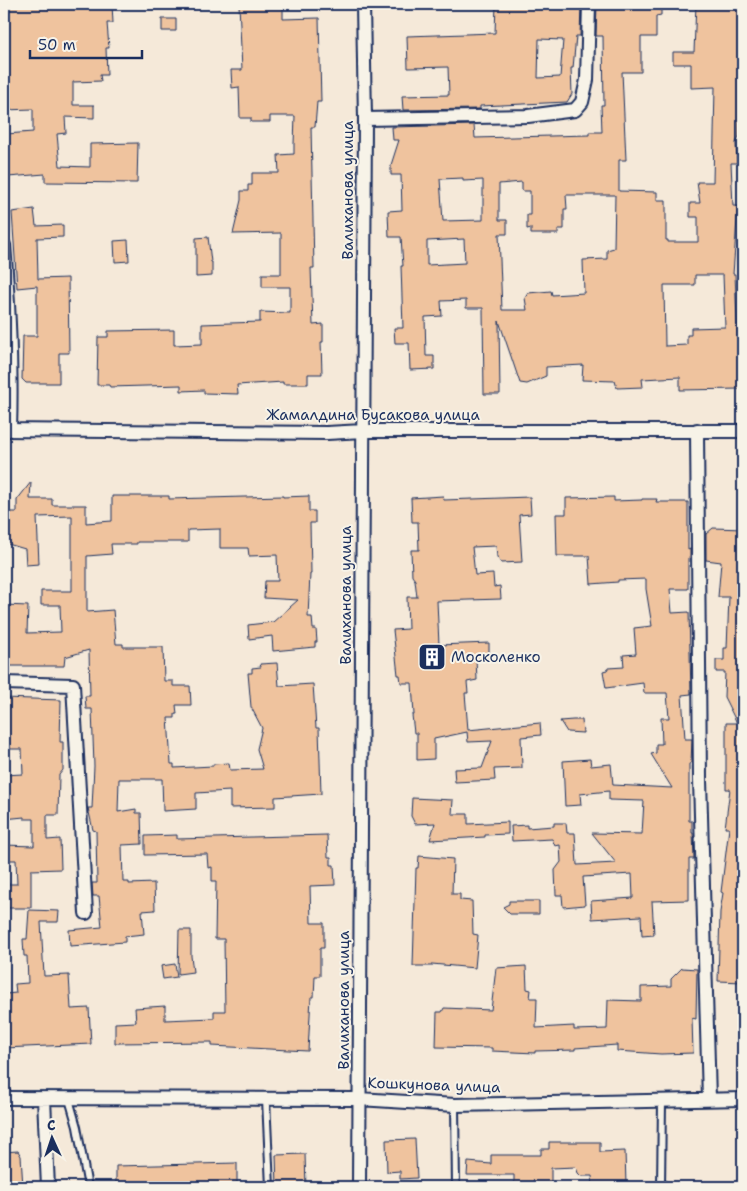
<svg xmlns="http://www.w3.org/2000/svg" width="747" height="1191" viewBox="0 0 747 1191" font-family="'Shantell Sans',sans-serif">
<rect width="100%" height="100%" fill="#f5e9d9"/>
<filter id="ink" filterUnits="userSpaceOnUse"><feTurbulence type="fractalNoise" baseFrequency=".02" numOctaves="2"/><feDisplacementMap in="SourceGraphic" scale="10" xChannelSelector="R" yChannelSelector="G"/><feConvolveMatrix kernelMatrix="1 2 1 2 8 2 1 2 1" color-interpolation-filters="sRGB"/></filter>
<g filter="url(#ink)">
<path fill="#efc39e" stroke="#1b2f5e" fill-rule="evenodd" d="M4,4H112L113,23H107L109,48H106L107,75H100L101,81L73,82V105H94V118L65,117L66,133L57,134L60,166L90,167V144L138,143L137,183L45,182V174L8,177L6,134L33,132V109L4,110V61H6L4,36Z
M239,4H283V19L319,18L321,102H317L315,127H311L314,268H311L313,325L323,324V342H321L322,374H308V384H283V382L237,385L238,394L204,393V390L181,391V385L110,387L109,385H97L98,337H108V331L174,330V345L202,344V324L260,322V312L290,313V287H262V274H281V233L233,234L241,200V191H248V185H252V173H279L278,155L294,154V144L295,116H270V122H251V118H240L239,87L232,88L231,70H242Z
M496,4H581L580,36H576L573,68H571L572,94L567,102L480,106V109L403,110L402,96L449,95L448,67L408,68L407,36L495,33ZM539,39L563,40L560,77L538,78Z
M597,4H661V15L656,16V37H641V72H622L626,160H619V191L657,192V200H666V240H668V242H698V217H690V203H700L697,182H713L715,87L691,88V64H673V52H694L696,4L742,6L743,46L742,82H740L739,136L736,143L737,163H731L733,206H738L733,274H735L740,389L680,390V377L642,379L643,387L617,388L615,381L582,380L583,365L546,367V376L527,384L520,383L499,321L500,394H484L483,308H466V300L441,301L442,316L425,317L426,356H434V369L410,370L409,343H395L394,328H403L401,266H403L401,237H389L388,211L402,210L401,175H391V165L399,140H393L392,127L474,125L475,138L589,135V132H602L601,105H604L603,36H596ZM463,178V181L483,180V220L443,221L440,179ZM522,182V191H530V215H527V229L531,228V234H558V229H564V209H567L566,195H615L614,248L607,250V259L583,260L584,293L552,295L551,291L528,293L525,298L527,310H502L499,234H507V220H499V184ZM464,239L465,263L427,265V241ZM695,275H723L725,327L691,328V335H687V345L665,346L664,285H695Z
M162,19H176V31H162Z
M34,209L36,226L63,225V237L37,238L38,279L68,278L69,353H59V383H26L22,379L23,336H37V286L17,288L12,212Z
M208,237L211,262H212V276L196,277V238Z
M128,240L129,261L115,262L114,241Z
M31,482L30,499H52V505H86V523L112,521V496H169V499L283,496V497L309,496V511H315V523H310L311,574H310L308,617H312L313,629H316L317,642H315V647L273,651L272,636L249,639L248,625L273,622L298,600L264,598L265,581H278L277,555L249,556L248,548H220V529L188,530V542H137V544H111L112,554L87,556V612L113,610L116,644H123V647H163L164,681H173V686H190L191,705H176L177,714H175V718H168L171,764H174V768L213,766V764L229,763L230,770L263,769L257,749L262,728L251,707L248,673H252V668L261,667L260,664L277,663L279,686L313,684L316,728H319L321,794L275,797V807L230,808V791L196,793V809L163,811L162,779H119L118,812L136,809V813H141L142,844L122,845L123,882H129V884L154,883L155,910L142,911L144,934L125,936V942L70,946L69,930L102,927L99,896H93L92,883H97L96,831L93,830L88,808H92L94,766L92,709H86L85,696H90L89,650L65,657L64,666H6L4,605L28,606L27,633L61,632L60,605H41V591H72V516L37,517L39,564L26,565L25,549L8,544L4,540V512H17V500Z
M443,496L444,500L530,497L531,514L519,515L522,562L501,563L497,557L496,546L472,547L475,575L493,574L494,587L500,586L501,599L437,601L439,645L489,643V658L476,659L477,680L467,682L468,693H465L468,730L540,723L541,735L521,737L522,768L494,769L495,780L455,782L454,769L482,768L492,741L468,742L467,732L434,739V759L417,760V733H414L412,715H414L412,683H401L400,675H398L393,630L408,629L407,597H417L415,580L412,576L411,550H419L418,522H412L411,498Z
M614,497V501L642,500V499H657L656,502H688V550L690,549V559L688,558V589H670L672,613L689,612L691,694L682,695L685,739H692L691,763L689,764V821H692V833H693L694,859H689V900L652,901L654,935L642,936L641,916L592,919L591,901L633,898L632,874L583,877L585,905L563,907L562,895H556L555,870L561,862L560,845L555,846L552,839L512,841L511,826L527,825V828L554,826V823H566L567,833H575L577,865L616,863L592,833L642,834L644,801L609,800V791L580,794L581,805L565,806L563,761L590,759L591,766L611,764L613,785L672,788L651,754L656,753V744H662L661,718H669L667,693H644L643,683L606,688L603,671L607,670L608,668L624,667L623,655L636,654L634,628L652,626L646,589V579L618,580V582L591,584L589,556H557L556,514H566V498Z
M713,528L743,529V982L718,981L720,912L723,893L721,892L729,828H725L730,789H726V723H737L724,697L725,672H716V660H724V648H727L729,597H718L721,562L706,560V534Z
M4,698L61,700L60,742H63V770L59,775L58,815H47V840L60,839L61,869L31,870V908H4V884H17L16,860H4V845L34,846V819H24V817L4,819V775L23,774L22,749H4Z
M573,720H582L583,733L567,732L560,721Z
M412,798L453,800L452,814H468V824L508,822V834L485,835V837L430,840L435,823L415,824L411,816Z
M177,835V839L327,835L328,857H331V865H334L335,885L310,886L311,923H324V948H320V976H315L314,997H311L308,1051L212,1046V1042L115,1043V1023L136,1022L135,1008L165,1006V1020L214,1018V1011H225L224,939H215L216,881H212V867L208,868L207,854L145,855V836Z
M419,856L453,859L452,894H460V900L472,901L473,934L478,935L475,968L432,964V966H413L416,868H418Z
M509,901H539V914H510L503,907L509,904Z
M29,910L59,911L58,922H41L44,976L69,975L71,1009L89,1008L91,1044L4,1048V1000H7L6,994L16,993L15,984L28,983L27,956H24L23,939H27Z
M179,930H191V956L193,972L178,974Z
M175,964L177,977L163,979L161,966Z
M526,966L527,989L531,990L530,998H537L536,1028L574,1026V1030L607,1029L608,1000L641,1001V987L671,986V979L682,968L697,969L696,1019L692,1018L693,1053L661,1054L617,1051V1045L575,1048V1050L535,1051V1053L492,1051V1048L436,1047L437,1012H442L444,1008L491,1010L496,968Z
M415,1139L417,1178L400,1179V1171L387,1172L386,1140Z
M549,1142H600V1152L625,1151L626,1185L593,1187L592,1176H581L578,1173L576,1167L551,1168V1187H514V1175H467L468,1162L491,1164V1155H541V1149H549Z
M18,1151L21,1156L23,1187H4V1152Z
M305,1154L306,1187H277L276,1155Z
M237,1163V1187H116V1166Z"/>
<g fill="none" stroke-linecap="round" stroke-linejoin="round">
<defs>
<path id="lane" d="M69,1099L77,1127L88,1187
M266,1099L270,1187
M455,1105L456,1187
M661,1187L662,1101"/>
<path id="street" d="M365,119L528,116L575,110L582,102L587,80L589,4
M4,245C9,307 12,368 10,430
M4,430L327,433L363,431H743
M697,430L700,780L709,1099
M4,683L73,685L86,913
M4,1098L359,1099L455,1105L743,1099
M44,1099L48,1187
M359,1187L365,119L363,4"/>
</defs>
<use href="#lane" stroke="#1b2f5e" stroke-width="10"/>
<use href="#street" stroke="#1b2f5e" stroke-width="16"/>
<use href="#lane" stroke="#f7f3e8" stroke-width="6"/>
<use href="#street" stroke="#f7f3e8" stroke-width="12"/>
</g>
</g>
<defs>
<symbol id="building-square" viewBox="-11 -11 22 22"><rect x="-9" y="-9" width="18" height="18" rx="4" fill="#1b2f5e" stroke="#f7f3e8"/><path d="M-4-6H4V6H1V3H-1V6H-4ZM-2.5-4.3h1.7v1.8h-1.7ZM.8-4.3h1.7v1.8H.8ZM-2.5-1h1.7V.8h-1.7ZM.8-1h1.7V.8H.8Z" fill="#fff"/></symbol>
</defs>
<g fill-rule="evenodd">
<use href="#building-square" x="416" y="641" width="32" height="32"/>
</g>
<g text-anchor="middle" dominant-baseline="central" stroke-width="4" stroke-linejoin="round" paint-order="stroke">
<g font-size="15" fill="#1b2f5e" stroke="#f7f3e8">
<text transform="translate(348 190) rotate(-90)">Валиханова улица</text>
<text x="373" y="415">Жамалдина Бусакова улица</text>
<text transform="translate(346 595) rotate(-90)">Валиханова улица</text>
<text transform="translate(344 1000) rotate(-90)">Валиханова улица</text>
<text transform="translate(434 1085) rotate(2)">Кошкунова улица</text>
</g>
<g font-size="15" fill="#1b2f5e" stroke="#f7f3e8" text-anchor="start">
<text x="451" y="657">Москоленко</text>
</g>
</g>
<rect width="747" height="1191" fill="none" stroke="#f7f3e8" stroke-width="20"/>
<rect x="10" y="10" width="727" height="1171" fill="none" stroke="#1b2f5e" stroke-width="2" filter="url(#ink)"/>
<g transform="translate(52 1138) rotate(357)" stroke="#f7f3e8" stroke-width="4" paint-order="stroke">
<path d="M0-4L9 19L0 12L-9 19Z" fill="#1b2f5e"/>
<text y="-8" font-size="14" font-weight="bold" text-anchor="middle" fill="#1b2f5e">С</text>
</g>
<path d="M30 50v8h112v-8" fill="none" stroke="#1b2f5e" stroke-width="2.5"/>
<text x="38" y="50" font-size="15" fill="#1b2f5e" stroke="#f7f3e8" stroke-width="4" paint-order="stroke">50 m</text>
</svg>
